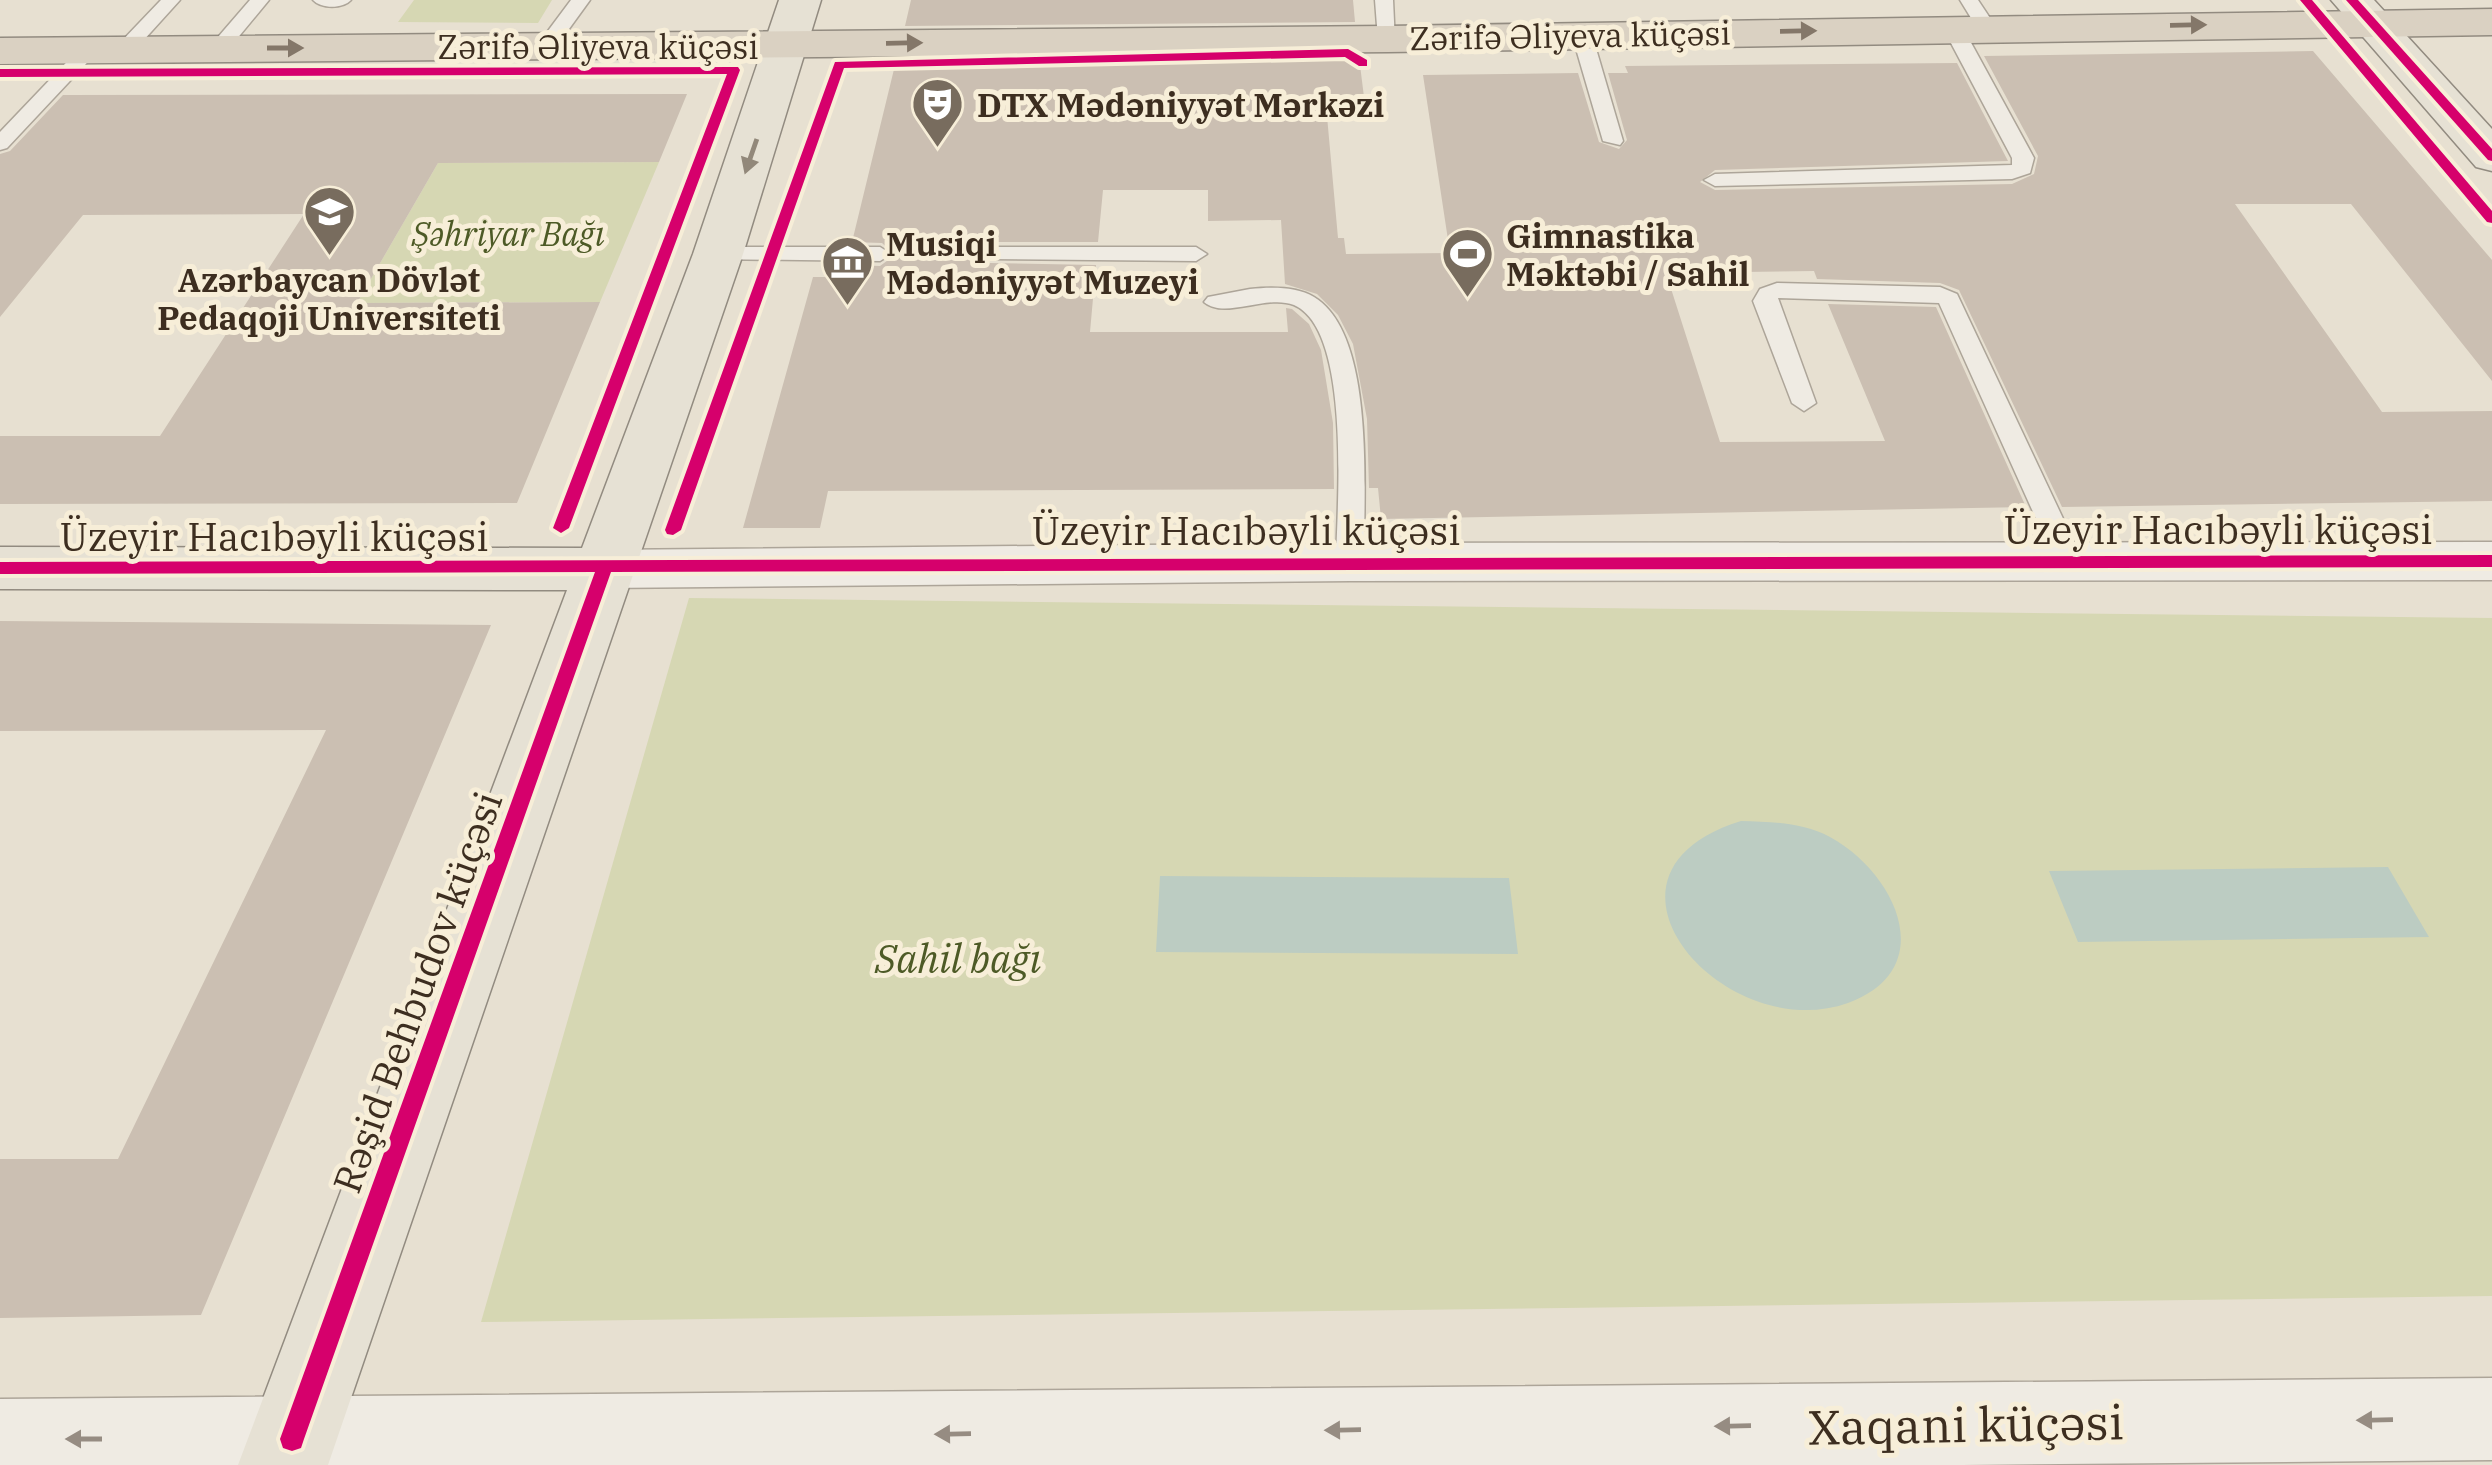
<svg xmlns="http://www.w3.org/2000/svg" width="2492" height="1465" viewBox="0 0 2492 1465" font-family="'IBM Plex Serif',serif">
<rect width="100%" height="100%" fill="#e7e0d1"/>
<path fill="#d6d7b3" d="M414,0H552L538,23L398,22Z
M659,162L600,302L357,303L438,163Z
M689,598L2492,618V1296L481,1322Z"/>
<path fill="#bcccc2" d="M1741,821C1772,822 1802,822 1830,837C1896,873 1941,969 1848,1003C1725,1047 1570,874 1741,821Z
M2388,867L2429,937L2078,942L2049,871Z
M1160,876L1509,878L1518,954L1156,952Z"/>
<path fill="#cbbfb2" d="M911,0H1353L1355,22L905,26Z
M2313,51L2492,260V381L2351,204H2235L2382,412L2492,411V501L2062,507L1959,290L1940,283L1817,279L1814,271L1666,273L1720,442L1885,441L1828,304L1936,307L2026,507L1381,519L1378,488H1369L1367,419L1353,344L1338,315L1317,294L1285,284L1281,220L1208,221V190H1103L1098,242H998L983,256L990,263L1096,265L1090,332H1288L1286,308L1292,309L1309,324L1321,350L1333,423L1334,489L828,491L820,528H743L813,277H844L847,265L880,266L895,255L882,243L852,242L896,61L1359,57L1365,105H1326L1338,238H1344L1346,254L1450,253L1423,75L1578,73L1599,142L1619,149L1627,140L1608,73H1628L1625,66L1957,63L2008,161L1715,170L1700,182L1715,190L2012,184L2034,174L2038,156L1984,56Z
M687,94L659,162L438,163L357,303L600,302L517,503L0,504V436H160L304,214L83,215L0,317V154L10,151L63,95Z
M0,621L491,625L201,1315L0,1318V1159H118L326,730L0,731Z"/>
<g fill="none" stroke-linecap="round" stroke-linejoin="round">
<defs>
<path id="lane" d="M161,0H180L132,53H118V45Z
M250,0H269L226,52H212V44Z
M313,0H351C343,9 321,9 313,0Z
M571,0H590L553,51H539L536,47Z
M1375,0H1393L1395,43L1378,39Z
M1960,0H1978L1996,27L1993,31H1979Z
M1953,22L1963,28L2034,158L2030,173L2012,179L1715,186L1704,180L1715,174L2012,165V158L1943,28Z
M1575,31L1592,35L1623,141L1620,145L1603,141L1572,35Z
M82,46L99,50L7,148L0,150V132Z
M718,247H880L891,254L880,261L710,259L707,254Z
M998,247H1196L1207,254L1196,261L990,259L987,254Z
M1777,283L1940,287L1957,294L2084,563L2080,570H2060L2056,563L1939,303L1778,298L1816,403L1804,411L1792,403L1753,301L1760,289Z
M1250,289C1270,287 1296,286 1314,297C1377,335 1363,497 1364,562L1360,569H1340L1336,562C1337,508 1352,330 1294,305C1266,294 1225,320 1204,302L1208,297Z"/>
<path id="street" d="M2492,542V580L1350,581L604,588L585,582L577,569L585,556L604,550L1350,543Z
M2492,1378V1460L1962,1465H0V1399Z"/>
<path id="primary" d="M779,0H821L743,254L328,1465H238L567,590L0,589V547L582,548L693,254Z
M2331,0H2374L2492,129V171L2476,167Z"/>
<path id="highway" d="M2492,9V35L1388,52L0,64V38L1388,26Z"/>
</defs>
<use href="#lane" stroke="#ada599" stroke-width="3"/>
<use href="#street" stroke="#ada599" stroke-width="3"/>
<use href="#primary" stroke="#928b80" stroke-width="3"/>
<use href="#highway" stroke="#928b80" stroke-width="3"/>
<use href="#lane" fill="#efebe3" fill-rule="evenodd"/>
<use href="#street" fill="#efebe3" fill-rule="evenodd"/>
<use href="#primary" fill="#e6e1d4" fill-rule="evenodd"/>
<use href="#highway" fill="#dad1c2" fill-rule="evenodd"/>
<defs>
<path id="cycleway" d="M2300,0H2312L2492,211V223L2487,222Z
M2346,0H2358L2492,149V161L2488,160Z
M1348,49L1367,60V66H1359L1345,57L844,68L681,530L673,535L667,534L665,530L835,62Z
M738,67L740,70L569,528L561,533L553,528L727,74L0,77V69Z
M2492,555V567L611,572L304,1439L301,1448L292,1451L283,1448L280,1439L595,572L0,574V562Z"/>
</defs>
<use href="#cycleway" stroke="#f7eed8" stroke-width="8"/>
<use href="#cycleway" fill="#d6006c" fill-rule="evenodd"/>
</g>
<defs><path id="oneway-solid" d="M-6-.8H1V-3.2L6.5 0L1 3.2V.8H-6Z" transform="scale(3)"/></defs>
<g fill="#847769">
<use href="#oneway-solid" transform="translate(2188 25) rotate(-1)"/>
<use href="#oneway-solid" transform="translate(1798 31) rotate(-1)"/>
<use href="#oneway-solid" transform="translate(904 43) rotate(-1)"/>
<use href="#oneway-solid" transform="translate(285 48)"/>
</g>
<use fill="#92887a" href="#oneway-solid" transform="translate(751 156) rotate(109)"/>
<g fill="#968c82">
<use href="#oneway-solid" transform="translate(2375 1420) rotate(179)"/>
<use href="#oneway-solid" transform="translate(1733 1426) rotate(179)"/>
<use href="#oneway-solid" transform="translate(1343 1430) rotate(179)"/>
<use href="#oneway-solid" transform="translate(953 1434) rotate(179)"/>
<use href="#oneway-solid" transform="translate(84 1439) rotate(180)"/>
</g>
<defs>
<symbol id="theatre-pin" viewBox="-11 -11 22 30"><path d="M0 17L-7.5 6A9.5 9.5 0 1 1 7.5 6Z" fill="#786c5e" stroke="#f7eed8"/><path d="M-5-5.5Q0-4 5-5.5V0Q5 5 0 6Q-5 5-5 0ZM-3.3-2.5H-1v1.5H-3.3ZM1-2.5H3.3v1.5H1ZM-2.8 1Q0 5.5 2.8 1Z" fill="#fff"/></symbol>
<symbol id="university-pin" viewBox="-11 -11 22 30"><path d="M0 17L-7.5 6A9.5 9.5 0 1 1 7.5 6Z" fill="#786c5e" stroke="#f7eed8"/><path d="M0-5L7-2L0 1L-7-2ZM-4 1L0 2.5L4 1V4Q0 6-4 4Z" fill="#fff"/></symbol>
<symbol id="stadium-pin" viewBox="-11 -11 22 30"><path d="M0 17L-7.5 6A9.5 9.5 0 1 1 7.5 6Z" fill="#786c5e" stroke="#f7eed8"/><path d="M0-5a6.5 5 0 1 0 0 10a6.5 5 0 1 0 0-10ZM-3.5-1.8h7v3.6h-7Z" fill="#fff"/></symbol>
<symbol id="museum-pin" viewBox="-11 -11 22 30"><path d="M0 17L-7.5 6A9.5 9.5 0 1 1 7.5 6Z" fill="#786c5e" stroke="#f7eed8"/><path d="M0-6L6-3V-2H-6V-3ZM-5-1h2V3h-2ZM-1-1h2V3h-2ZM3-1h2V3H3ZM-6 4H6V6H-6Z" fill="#fff"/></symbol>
</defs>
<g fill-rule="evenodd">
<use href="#theatre-pin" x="908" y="74" width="59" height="81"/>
<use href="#university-pin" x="300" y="182" width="59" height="81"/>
<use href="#stadium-pin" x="1438" y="224" width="59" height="81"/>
<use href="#museum-pin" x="818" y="232" width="59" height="81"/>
</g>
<g text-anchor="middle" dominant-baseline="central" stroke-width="10" stroke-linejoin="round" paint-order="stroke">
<g font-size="33" fill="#3d2e20" stroke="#f7eed8">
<text transform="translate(1570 35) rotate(-1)">Zərifə Əliyeva küçəsi</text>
<text x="598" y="46">Zərifə Əliyeva küçəsi</text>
</g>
<g font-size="33" font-weight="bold" fill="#3d2e20" stroke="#f7eed8" text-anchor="start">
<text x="977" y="104">DTX Mədəniyyət Mərkəzi</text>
<text x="1506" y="235">Gimnastika<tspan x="1506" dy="38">Məktəbi / Sahil</tspan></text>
<text x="886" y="243">Musiqi<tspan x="886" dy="38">Mədəniyyət Muzeyi</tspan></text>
<text x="329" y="279" text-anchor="middle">Azərbaycan Dövlət<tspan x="329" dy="38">Pedaqoji Universiteti</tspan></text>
</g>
<g font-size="33" font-style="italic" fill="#4d5a26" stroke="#f7eed8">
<text x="508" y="233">Şəhriyar Bağı</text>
</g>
<g font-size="39" fill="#3d2e20" stroke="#f7eed8">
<text x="2218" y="529">Üzeyir Hacıbəyli küçəsi</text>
<text x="1246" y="530">Üzeyir Hacıbəyli küçəsi</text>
<text x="274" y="536">Üzeyir Hacıbəyli küçəsi</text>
<text transform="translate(417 992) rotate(-70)">Rəşid Behbudov küçəsi</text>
</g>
<g font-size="39" font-style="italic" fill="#4d5a26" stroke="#f7eed8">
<text x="958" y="958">Sahil bağı</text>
</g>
<g font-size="48" fill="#3d2e20" stroke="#f7eed8">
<text transform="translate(1966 1424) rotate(-1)">Xaqani küçəsi</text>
</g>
</g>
</svg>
